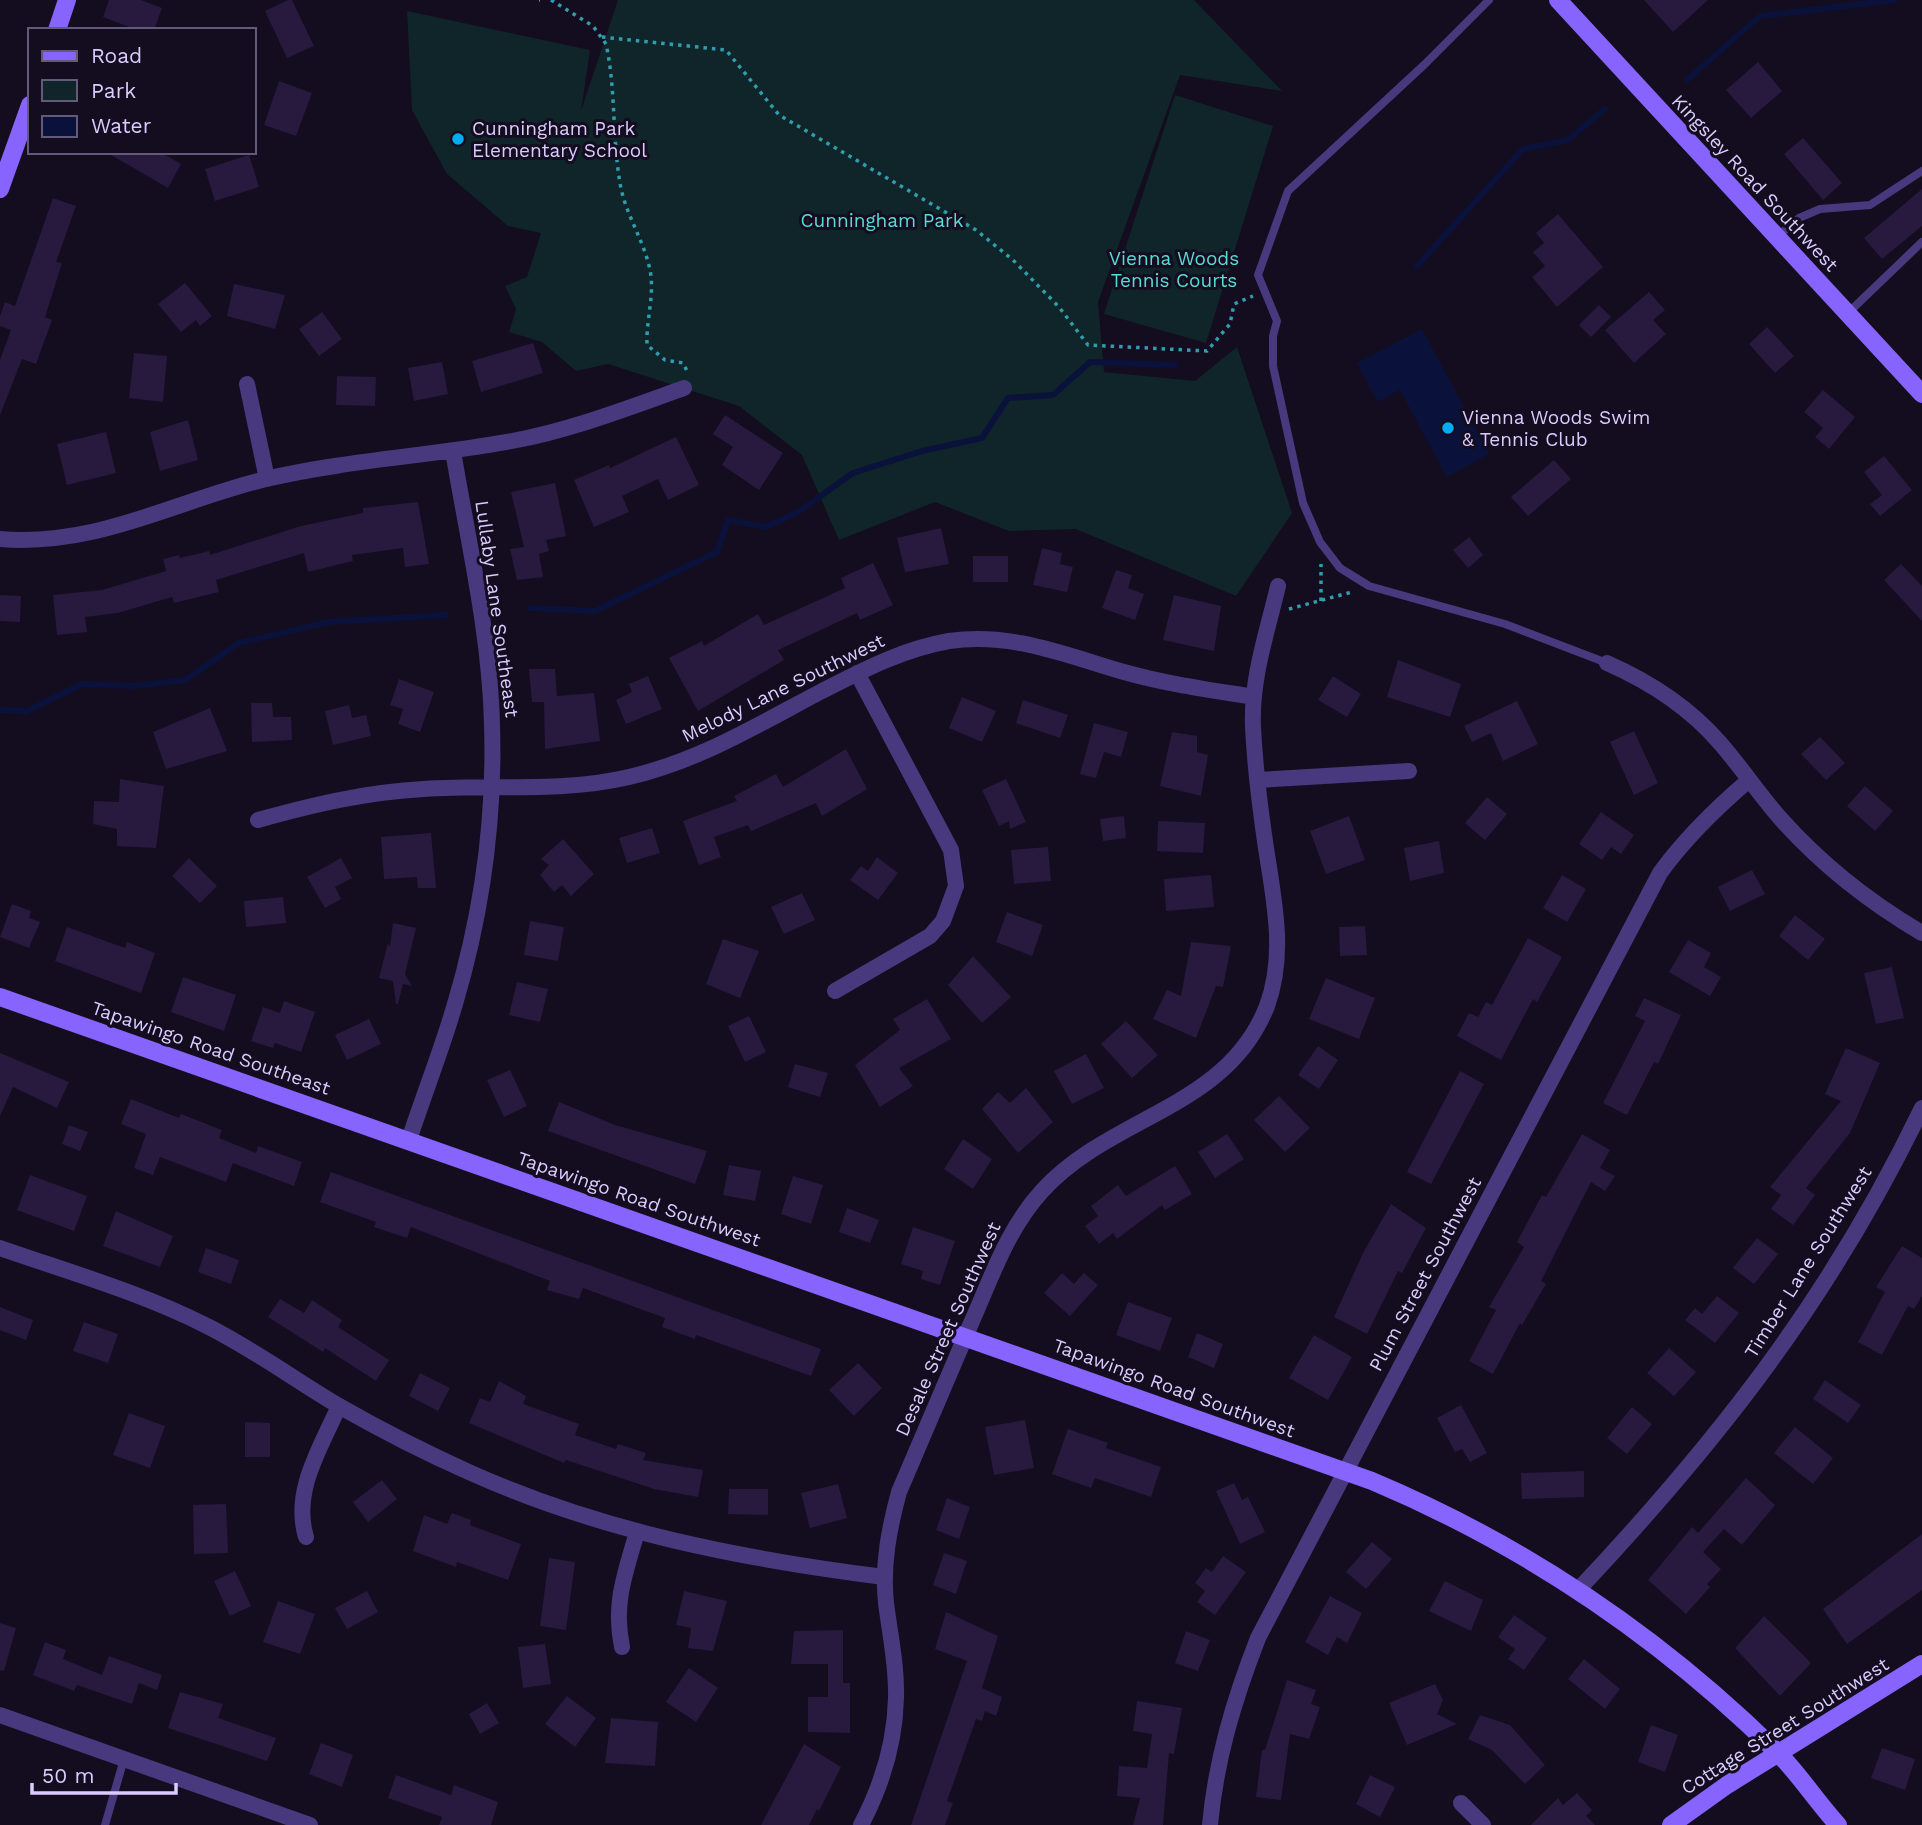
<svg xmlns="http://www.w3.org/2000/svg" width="1922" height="1825" viewBox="0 0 1922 1825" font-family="'Work Sans',sans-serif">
<rect width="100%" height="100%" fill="#130d1f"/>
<path fill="#102529" d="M618,0H1194L1282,91L1180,75L1098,302L1104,372L1195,381L1237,347L1292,513L1236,596L1076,529L1009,531L935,502L839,540L802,455L739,406L608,364L576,371L542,342L509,332L516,309L505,286L527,277L541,233L508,226L447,174L412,110L407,11L590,50L581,111Z
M1175,95L1273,126L1206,343L1104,314Z"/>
<path fill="#0a123b" d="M1422,329L1489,454L1447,477L1400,390L1378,402L1357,363Z"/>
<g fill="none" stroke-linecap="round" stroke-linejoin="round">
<path stroke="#0a123b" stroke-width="6" d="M1687,80L1760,16L1895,0
M1417,266L1523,149L1568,140L1605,109
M529,608L595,611L717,552L728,520L766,527L798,512L853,473L922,451L982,438L1008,398L1053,395L1090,362L1175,365
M0,710L27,711L82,684L133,686L185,680L239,643L329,622L446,615"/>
</g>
<path fill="#28193f" d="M109,0H141L162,8L154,30H137L103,17Z
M288,0H292L314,46L287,58L265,11Z
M1644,0H1708L1673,32Z
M1758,62L1782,91L1751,118L1726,90Z
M279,81L312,93L296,136L264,125Z
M1803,138L1842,183L1823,200L1784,154Z
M106,152H160L181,164L168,188Z
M249,155L259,187L215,201L205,169Z
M1922,189V226L1882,259L1864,238Z
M53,198L76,206L56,262L62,263L45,317L52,320L36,364L22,359L0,415V360L11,330L0,326V316L5,302L15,306Z
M1558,214L1603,267L1557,307L1532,277L1545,266L1533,252L1544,243L1536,233Z
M185,283L212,316L200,326L196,320L181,332L158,304Z
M234,284L285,295L275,329L227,316Z
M1649,292L1665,310L1653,320L1666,334L1634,363L1605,330Z
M1599,305L1611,317L1591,337L1579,325Z
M322,312L342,339L319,356L299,329Z
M1767,327L1794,356L1775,373L1749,344Z
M533,343L543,373L481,392L472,361Z
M134,353L167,356L163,402L129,398Z
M442,362L448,394L414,401L408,368Z
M337,376L376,377L375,406L336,405Z
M1823,390L1855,417L1829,449L1815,437L1823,428L1804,412Z
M725,415L783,453L759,490L722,465L733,447L713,434Z
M188,420L198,460L160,471L150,432Z
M106,432L116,473L67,485L57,444Z
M676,437L699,485L668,500L658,479L622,496L629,512L594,527L574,480L609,465L610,468Z
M1884,456L1912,490L1880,516L1870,504L1882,495L1864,472Z
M1554,460L1571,479L1528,516L1511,497Z
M555,483L566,536L546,540L549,551L539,554L543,577L517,580L510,549L524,547L511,492Z
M418,502L429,564L405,567L403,548L352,555L353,561L308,572L304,553L216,580L219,592L174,603L172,597L118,613L85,617L87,632L57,635L53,595L102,590L166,571L163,559L179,555L180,558L209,551L210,555L301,526L363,513V508Z
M941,528L949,564L905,572L897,538Z
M1469,537L1483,555L1468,568L1453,550Z
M1042,548L1062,553L1060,564L1073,567L1067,592L1033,585Z
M973,556H1008V582H973Z
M873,563L893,605L860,620L857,613L778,650L784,660L698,711L669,658L702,641L704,646L758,614L764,625L845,588L841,578Z
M1901,564L1922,586V621L1884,580Z
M1116,570L1132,575L1128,588L1144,594L1135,620L1102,608Z
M0,595L21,596L20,622L0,621Z
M1174,595L1221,606L1214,651L1163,640Z
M1398,660L1461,684L1450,717L1387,697Z
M529,669H555L557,696L594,693L600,741L545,749L544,702H532Z
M648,676L662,709L626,724L616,700L632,692L629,684Z
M1333,676L1361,694L1347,717L1318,700Z
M399,679L434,692L420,732L398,724L403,709L390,705Z
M962,697L996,711L982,742L949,728Z
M1023,700L1068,715L1060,738L1016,723Z
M1517,701L1538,744L1503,761L1491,733L1472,742L1464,726Z
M251,703H272L273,717H291L292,740L252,742Z
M349,705L352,718L366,715L371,736L333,745L325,711Z
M210,708L227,751L166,769L153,732Z
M1094,723L1128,732L1121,757L1104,752L1096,778L1080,774Z
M1634,731L1658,783L1634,795L1610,742Z
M1172,732L1197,736V752L1208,755L1201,796L1160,786Z
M1820,737L1845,763L1826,780L1801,754Z
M846,749L867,789L822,816L816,803L751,831L748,825L714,837L721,857L699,865L683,821L737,801L734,796L776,774L783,787Z
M120,779L164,786L156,848L117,846V829L93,824L94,801L119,802Z
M1006,779L1026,822L1010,829L1009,821L999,826L982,790Z
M1865,786L1893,811L1875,831L1847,806Z
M1487,797L1507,814L1485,840L1465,823Z
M1601,812L1634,835L1621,854L1611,847L1602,860L1579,844Z
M1124,816L1126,838L1103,841L1100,819Z
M1349,816L1365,860L1326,874L1310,831Z
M1158,821L1205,823L1203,853L1157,851Z
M652,828L660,853L627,863L619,838Z
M431,833L436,888H418L417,877L384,879L381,837Z
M563,839L594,874L571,896L562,885L554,892L540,875L549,865L541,859Z
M1439,841L1444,873L1410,881L1404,848Z
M1048,847L1051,881L1014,884L1011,850Z
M877,857L898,873L878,900L850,880L861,866L868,871Z
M189,858L217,886L200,903L172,876Z
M341,858L352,878L335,887L341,899L325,908L307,877Z
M1752,870L1765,894L1730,911L1718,887Z
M1211,875L1214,907L1166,911L1164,879Z
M1562,875L1586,889L1567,922L1543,908Z
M802,893L815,920L784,934L771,907Z
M283,897L286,923L246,927L244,901Z
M12,904L31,911L29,918L40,922L29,948L0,937Z
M1007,912L1043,925L1032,956L996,942Z
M1795,915L1825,939L1808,960L1779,936Z
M530,921L564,927L558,961L524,955Z
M393,923L416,928L405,974L412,986L403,984L398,1004H396L393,981L379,978L388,943L390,947Z
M1365,926L1367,955L1340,956L1339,927Z
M67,927L125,948L127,942L155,953L141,993L55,961Z
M1528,938L1562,957L1537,1002L1533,999L1501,1060L1457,1036L1469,1013L1478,1017L1486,1002L1492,1005Z
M723,939L759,951L740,998L706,984Z
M1688,940L1711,953L1704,967L1721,977L1710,996L1669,972Z
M1191,942L1231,946L1223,987L1216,986L1196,1038L1153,1019L1167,990L1181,996Z
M973,956L1011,997L982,1023L948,985Z
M1892,967L1904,1018L1876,1024L1864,973Z
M183,977L236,995L224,1031L171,1012Z
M1326,978L1375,998L1359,1039L1309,1019Z
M517,982L548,989L540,1022L509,1015Z
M1644,998L1681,1015L1658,1064L1654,1062L1627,1115L1603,1103L1645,1021L1635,1016Z
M927,999L951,1039L899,1068L913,1086L880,1107L855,1065L900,1030L893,1019Z
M284,1001L315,1012L301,1052L275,1043L273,1048L251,1041L263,1007L280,1013Z
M749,1016L766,1052L745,1062L728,1026Z
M369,1019L381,1044L347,1060L335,1035Z
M1126,1021L1158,1055L1132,1078L1101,1044Z
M1318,1046L1338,1060L1319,1089L1298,1075Z
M1846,1048L1880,1063L1850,1133L1806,1188L1815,1195L1793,1225L1771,1209L1781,1195L1770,1187L1841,1101L1825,1094Z
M0,1053L69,1082L57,1108L13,1087L0,1116Z
M1086,1054L1104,1088L1072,1104L1054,1071Z
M795,1064L828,1073L820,1097L788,1087Z
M510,1070L527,1106L504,1117L487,1080Z
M1460,1071L1484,1084L1431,1184L1407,1172Z
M1026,1088L1053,1122L1018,1153L982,1109L998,1092L1010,1103Z
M1279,1096L1310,1128L1285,1152L1254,1120Z
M131,1099L179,1118L181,1114L222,1130L219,1138L256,1153L258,1146L302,1162L294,1186L233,1163L226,1182L160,1157L153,1175L134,1168L146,1134L121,1124Z
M559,1102L615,1125L707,1151L695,1184L548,1131Z
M69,1125L88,1132L80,1151L62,1144Z
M1227,1134L1244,1159L1215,1178L1198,1152Z
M1582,1134L1610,1150L1600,1168L1615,1176L1605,1191L1591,1182L1541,1281L1546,1284L1522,1325L1520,1323L1493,1374L1469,1361L1496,1310L1489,1307L1524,1247L1517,1242L1542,1195L1546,1197Z
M963,1139L992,1159L973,1189L944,1169Z
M729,1165L761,1171L755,1201L723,1195Z
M1175,1166L1192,1194L1165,1210L1162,1205L1117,1239L1113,1233L1099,1244L1085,1226L1098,1216L1091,1206L1118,1185L1126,1196Z
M331,1172L821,1349L811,1376L696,1335L695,1339L662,1327L665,1318L583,1288L579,1299L547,1290L550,1281L411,1227L407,1238L374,1227L376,1222L320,1202Z
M30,1175L87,1196L74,1231L17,1210Z
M793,1176L823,1185L811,1224L781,1214Z
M1391,1204L1426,1228L1402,1273L1398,1271L1367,1334L1334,1317L1363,1253Z
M847,1208L879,1220L870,1243L839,1232Z
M116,1211L173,1236L160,1267L103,1246Z
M913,1227L955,1241L940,1285L921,1279L923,1271L901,1264Z
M1757,1238L1778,1254L1754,1284L1733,1268Z
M1902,1246L1922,1258V1296L1914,1309L1908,1306L1882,1355L1858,1342L1885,1292L1876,1287Z
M206,1248L239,1260L231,1284L198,1272Z
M1062,1273L1074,1284L1084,1273L1098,1285L1070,1316L1044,1293Z
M1717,1296L1739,1313L1715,1343L1685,1320L1695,1308L1702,1314Z
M280,1299L304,1313L312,1300L342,1320L338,1327L389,1360L376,1381L325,1348L323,1352L268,1317Z
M1128,1302L1172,1318L1160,1351L1116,1335Z
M0,1307L33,1320L26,1340L0,1330Z
M84,1322L118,1334L108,1363L73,1351Z
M1197,1333L1223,1344L1214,1368L1188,1357Z
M1314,1335L1352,1357L1328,1400L1289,1378Z
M1669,1348L1696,1372L1674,1396L1647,1373Z
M858,1363L882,1388L854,1416L829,1390Z
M420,1373L450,1388L438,1411L409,1396Z
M1825,1380L1861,1405L1848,1423L1813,1399Z
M499,1381L526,1396L523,1404L579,1424L575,1435L616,1449L618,1444L646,1453L643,1460L703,1470L698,1497L654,1489L566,1460L564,1463L469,1423L480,1398L490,1402Z
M1461,1405L1487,1453L1470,1462L1462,1449L1455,1452L1437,1418Z
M1632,1407L1652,1424L1627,1454L1607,1438Z
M129,1413L165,1426L150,1468L113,1455Z
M1025,1420L1034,1468L994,1475L985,1427Z
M245,1422L270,1423V1457H245Z
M1795,1427L1833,1458L1813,1484L1774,1453Z
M1068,1429L1108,1443L1106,1448L1161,1467L1151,1497L1095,1478L1091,1488L1052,1474Z
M1584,1471V1497L1522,1499L1521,1473Z
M1746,1478L1775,1505L1742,1545L1724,1529L1703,1552L1721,1569L1707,1584L1710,1587L1686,1614L1648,1580L1692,1527L1698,1533Z
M382,1480L397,1499L368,1522L353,1502Z
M1234,1483L1242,1500L1248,1497L1265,1532L1240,1544L1216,1491Z
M838,1484L847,1518L810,1528L801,1493Z
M729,1489H768V1515L728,1514Z
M947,1498L970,1507L959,1539L936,1530Z
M226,1504L228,1553L194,1554L193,1505Z
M452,1513L471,1520L470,1525L521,1544L508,1580L457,1562L456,1567L413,1551L424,1515L447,1524Z
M1922,1534V1590L1847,1644L1823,1609Z
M1372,1542L1392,1559L1366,1589L1346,1572Z
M944,1553L967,1561L956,1594L933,1585Z
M1223,1556L1246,1572L1215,1615L1197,1602L1205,1591L1195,1583L1206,1568L1212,1572Z
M549,1558L575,1562L566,1630L540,1626Z
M235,1571L251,1606L230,1616L214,1581Z
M1445,1581L1483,1600L1471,1631L1429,1611Z
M367,1591L378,1612L347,1629L335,1608Z
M684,1591L727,1601L713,1651L688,1648L691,1628L676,1625Z
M1330,1596L1362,1613L1347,1643L1337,1637L1328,1655L1305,1642Z
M278,1601L315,1614L300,1654L263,1642Z
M946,1612L998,1636L982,1688L1002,1697L996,1716L985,1711L982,1721L976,1719L947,1801L953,1803L945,1825H911L967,1661L935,1649Z
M1514,1615L1547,1638L1524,1670L1508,1659L1515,1649L1498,1637Z
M1764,1616L1811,1663L1780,1696L1735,1648Z
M0,1623L16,1628L4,1671L0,1670Z
M843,1630V1683H850V1733L808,1732V1697H828V1664H791L794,1631Z
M1186,1631L1210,1640L1198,1671L1175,1663Z
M45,1642L66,1650L63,1659L102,1675L109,1656L162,1675L157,1690L139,1683L132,1704L77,1685L74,1691L33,1675Z
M545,1644L551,1684L523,1688L518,1647Z
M1584,1659L1620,1689L1605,1709L1568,1679Z
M689,1668L718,1688L696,1722L666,1702Z
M1287,1680L1316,1690L1311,1704L1320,1707L1309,1739L1290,1734L1281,1800L1256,1797L1262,1750H1265Z
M1435,1684L1443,1700L1437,1714L1457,1724L1407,1745L1389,1703Z
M180,1692L223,1704L218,1718L276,1738L267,1761L168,1728Z
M567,1696L596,1718L575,1747L545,1724Z
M1137,1701L1182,1708L1174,1754L1169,1753L1163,1825H1133L1140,1798L1117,1796L1119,1766L1147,1768L1152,1734L1133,1731Z
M487,1703L499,1723L480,1734L469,1714Z
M1480,1715L1510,1725L1545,1765L1525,1784L1492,1750L1468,1739Z
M611,1718L658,1722L655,1766L605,1763Z
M1651,1725L1678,1735L1665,1772L1638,1762Z
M321,1743L353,1755L342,1787L309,1774Z
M804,1744L841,1767L819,1811L817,1809L809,1825H761Z
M1882,1748L1915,1759L1905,1790L1871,1778Z
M396,1775L451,1795L454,1785L498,1802L491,1825H439L442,1817L388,1798Z
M1370,1775L1395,1787L1380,1817L1356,1804Z
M1577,1793L1592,1810L1586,1816L1595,1825H1531L1558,1798L1563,1805Z"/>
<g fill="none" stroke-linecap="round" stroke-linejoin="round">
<path stroke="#2f9dae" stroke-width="3.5" stroke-dasharray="3.5 5" stroke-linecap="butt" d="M539,0H540
M551,0L593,26L606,44C616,89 612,137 620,183C625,214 644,240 650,270C655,295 646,319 647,345L665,360L683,363L688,373
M602,37L726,50L779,115L976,230L1013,260L1059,307L1088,345L1207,351L1230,324L1234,304L1253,296
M1321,601V564
M1289,609L1352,592"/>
<path stroke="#48387d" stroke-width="8" d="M1489,0L1425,64L1288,191L1258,275L1277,321L1273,336V366L1303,503L1320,542L1340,568L1369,586L1505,624L1607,663
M1777,237L1799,218L1820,209L1870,205L1922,171
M1848,313L1922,242
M105,1825L124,1759"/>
<path stroke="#48387d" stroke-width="16" d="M247,384L267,479
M0,539C97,547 175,501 266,479C347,460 431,456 512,441C571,430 628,408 684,388
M1607,663C1650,682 1689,707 1720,743C1741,767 1759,794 1780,818C1821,864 1869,902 1922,933
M1258,780L1409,771
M258,820C312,805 366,792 424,789C492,784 561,793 629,777C699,761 759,724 822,691C863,670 903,649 949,641C1012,632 1065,655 1124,672C1166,684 1211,690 1254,697
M835,991L930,936L943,921L956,886L951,850L857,673
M409,1140C424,1094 442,1049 455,1004C482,913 495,819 492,725C490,634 468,541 453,451
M0,1248C69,1272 142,1293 207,1326C253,1349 295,1380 339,1406C381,1430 426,1453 471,1473C603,1532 742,1559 884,1577
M306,1537C292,1491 321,1447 339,1406
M1579,1589C1721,1438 1832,1295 1922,1108
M622,1647C613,1604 625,1574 637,1532
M0,1715L310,1825
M1461,1803L1483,1825
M861,1825C882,1785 895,1743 896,1698C897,1666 890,1635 886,1603C882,1565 889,1529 899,1492C923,1435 948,1378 972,1321C992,1276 1008,1228 1042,1191C1111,1115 1227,1109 1267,1006C1286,954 1274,901 1266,848C1260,808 1255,767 1253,727C1251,678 1267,633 1278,586
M1210,1825C1216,1759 1234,1700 1258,1638L1660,873C1686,837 1715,809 1749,780"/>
<path stroke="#8664fd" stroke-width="18" d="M1558,0L1922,394
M57,30L67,0
M0,189L30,105
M0,997L1372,1481C1524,1545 1659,1636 1777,1752C1799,1774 1817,1802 1838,1825
M1671,1825L1727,1785L1922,1664"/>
</g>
<g fill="#04abf2" stroke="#130d1f" stroke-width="2.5">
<circle cx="458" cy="139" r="7"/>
<circle cx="1448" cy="428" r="7"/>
</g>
<g text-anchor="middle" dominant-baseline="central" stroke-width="6" stroke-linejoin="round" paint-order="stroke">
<g font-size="19" fill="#dbcbfe" stroke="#130d1f" text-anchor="start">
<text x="472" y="128">Cunningham Park<tspan x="472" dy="22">Elementary School</tspan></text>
<text x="1462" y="417">Vienna Woods Swim<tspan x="1462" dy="22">&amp; Tennis Club</tspan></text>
</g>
<g font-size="19" fill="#dbcbfe" stroke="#130d1f">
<text transform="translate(1755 183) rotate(47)">Kingsley Road Southwest</text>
<text transform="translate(497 609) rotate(82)">Lullaby Lane Southeast</text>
<text transform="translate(783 688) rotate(-26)">Melody Lane Southwest</text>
<text transform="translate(211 1048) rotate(19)">Tapawingo Road Southeast</text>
<text transform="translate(639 1199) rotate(19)">Tapawingo Road Southwest</text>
<text transform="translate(1808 1262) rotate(-58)">Timber Lane Southwest</text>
<text transform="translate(1425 1274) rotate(-62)">Plum Street Southwest</text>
<text transform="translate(948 1329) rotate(-66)">Desale Street Southwest</text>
<text transform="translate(1174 1388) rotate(20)">Tapawingo Road Southwest</text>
<text transform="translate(1785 1726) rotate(-32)">Cottage Street Southwest</text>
</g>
<g font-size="19" fill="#59dcd6" stroke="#130d1f">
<text x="882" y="220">Cunningham Park</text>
<text x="1174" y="258">Vienna Woods<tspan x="1174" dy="22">Tennis Courts</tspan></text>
</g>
</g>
<rect x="28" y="28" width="228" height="126" fill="#130d1f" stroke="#635978" stroke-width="2"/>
<rect x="42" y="51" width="35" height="10" fill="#8664fd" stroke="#635978" stroke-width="2"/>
<text x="91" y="63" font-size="21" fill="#dbcbfe">Road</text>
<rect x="42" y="80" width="35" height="21" fill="#102529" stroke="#635978" stroke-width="2"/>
<text x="91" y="98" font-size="21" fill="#dbcbfe">Park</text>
<rect x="42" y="116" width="35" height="21" fill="#0a123b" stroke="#635978" stroke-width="2"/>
<text x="91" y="133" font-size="21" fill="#dbcbfe">Water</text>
<path d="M32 1783v10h144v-10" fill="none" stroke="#dbcbfe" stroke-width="3.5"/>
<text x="42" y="1783" font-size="21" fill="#dbcbfe" stroke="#130d1f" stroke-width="5" paint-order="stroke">50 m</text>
</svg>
